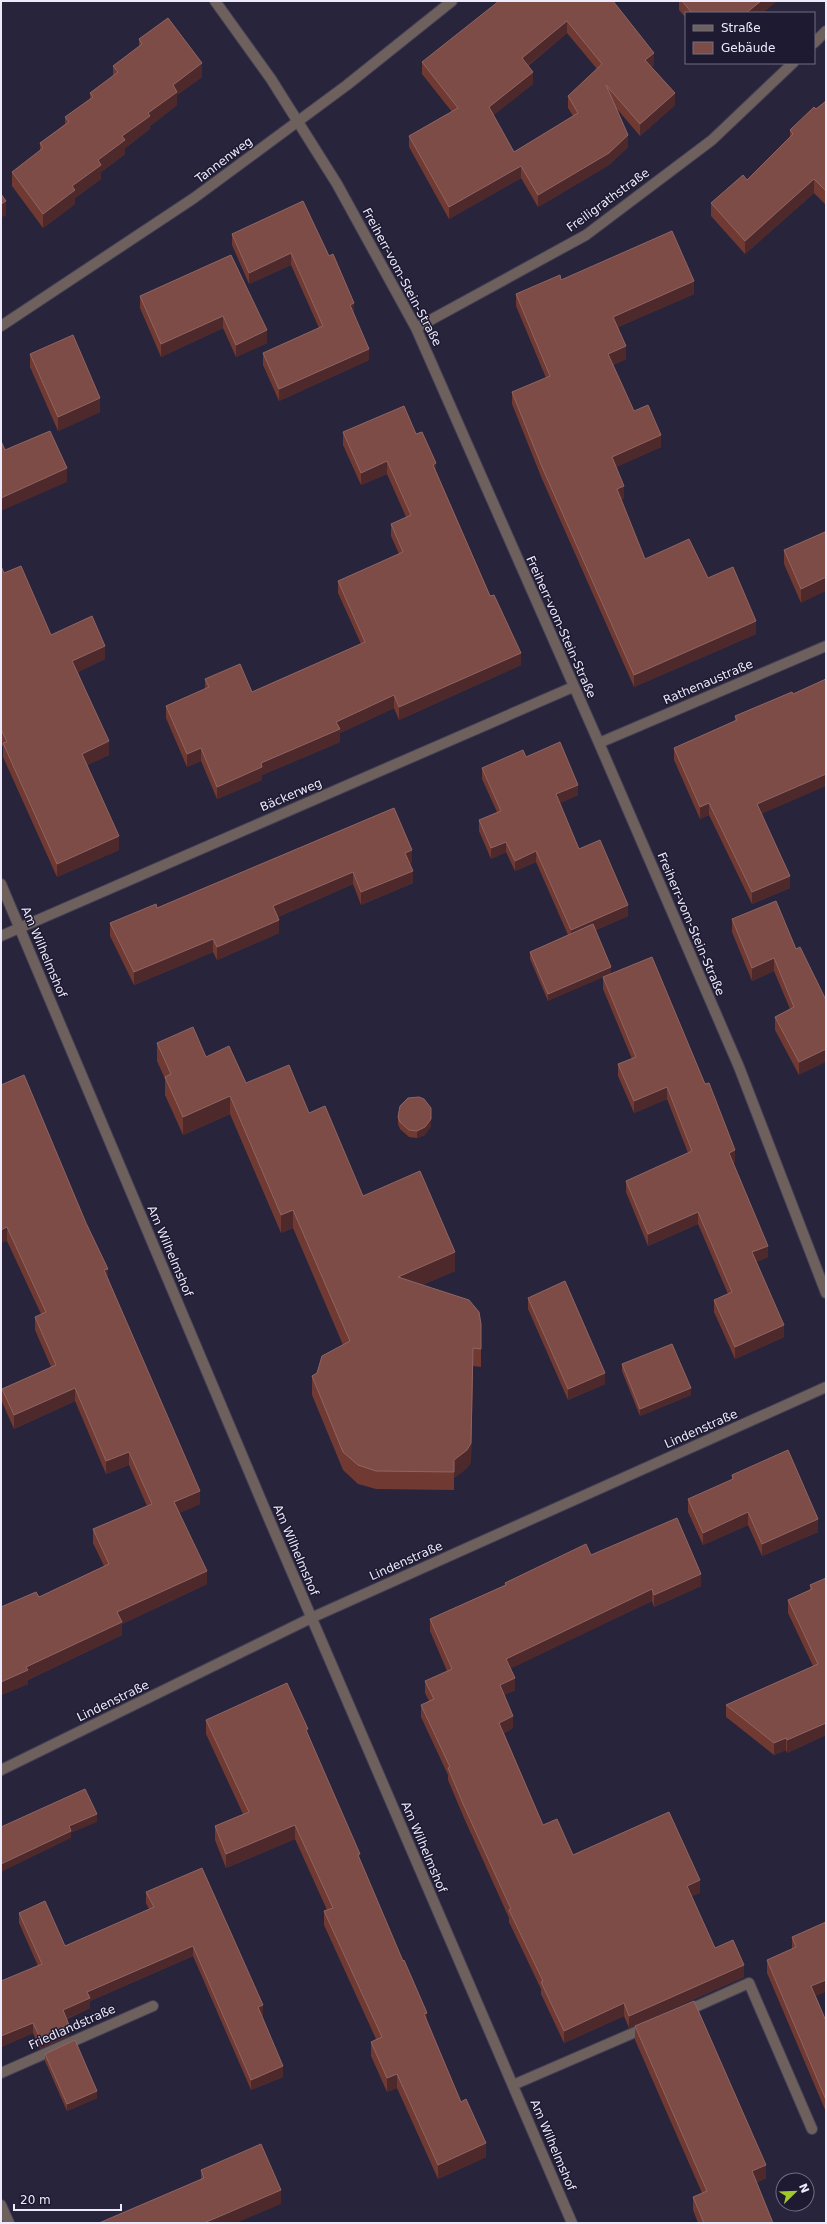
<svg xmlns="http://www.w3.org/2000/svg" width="827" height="2224" viewBox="0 0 827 2224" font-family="'DejaVu Sans',sans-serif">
<rect width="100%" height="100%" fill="#28243b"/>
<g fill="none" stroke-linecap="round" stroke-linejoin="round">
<defs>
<path id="lane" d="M684,2012L749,1983L812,2129
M513,2085L647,2027"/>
<path id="street" d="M215,1L271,79L337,184L416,328L599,743L739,1067L826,1293
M814,43L826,31
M1,326L194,198L347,85L452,1
M416,328L586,235L712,140L793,63
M599,743L826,646
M1,884L269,1519L572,2223
M1,936L573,687
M1,1770L311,1618L826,1387
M1,2073L153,2006
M1,2205L9,2223"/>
</defs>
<use href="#lane" stroke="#444056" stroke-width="12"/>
<use href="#street" stroke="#444056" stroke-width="12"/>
<use href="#lane" stroke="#6e605c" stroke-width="10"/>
<use href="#street" stroke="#6e605c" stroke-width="10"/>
</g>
<path fill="#703931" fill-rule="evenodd" d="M613,1L654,65L651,67L675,105L640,136L617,109L628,147L609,165L538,207L521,178L449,219L409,147V136L452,112L422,74V62ZM567,33L597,69L568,96V108L573,116L514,152L493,115L533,84L528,66Z
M679,1H777L762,13H686V18L679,10Z
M139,39L202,77L177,95V105L150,126V129L125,148V154L101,172V179L75,198V204L43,228L12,186V172L40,151V143L65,124V117L90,99V93L113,76V66L139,47Z
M826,101V205L814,193L745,254L711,216V203L747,180L790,137V130L816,109Z
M303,201L354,314L369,360L279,401L263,365V353L319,328L291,265L249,284L232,245V234Z
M231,255L267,343L236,357L223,328L161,357L140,308V296Z
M561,280L694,294L618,327L626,359L613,365L634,411L661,447L616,467L624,498L621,500L645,559L708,578L756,634L634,687L542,479L512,404V392L546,378L516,306V294Z
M30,354L100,412L58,431L30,367Z
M343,432L416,434L436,472L521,665L399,720L394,708L340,733V742L262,775V780L217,799L201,761L187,767L166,718V706L205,689V679L252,692L361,644L338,593V581L399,554L391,536V524L406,517L387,474L361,485L343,445Z
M825,532L801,603L784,564V550Z
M1,566L4,573L51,635L105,659L78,672L109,755L87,765L119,850L57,877L3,757V747L1,743Z
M792,692L762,814L790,888L752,904L709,815L700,819L674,760V748L735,721V716Z
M526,757L578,795L560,803L579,849L628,916L596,930L548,1001L530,959V952L568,935L536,862L515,871L506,852L491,859L479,831V820L497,812L482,779V768Z
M394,808L412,863H410L413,883L361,905L353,884L278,917L279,933L217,960L213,952L134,985L110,936V923L157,908Z
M732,919L796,949L800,947L799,1075L775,1030V1017L790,1009L774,971L752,981L732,932Z
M603,977L735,1162L733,1163L768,1257L756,1262L784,1337L735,1359L714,1312V1300L728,1294L698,1224L648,1246L626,1192V1181L688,1153L667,1099L634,1113L618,1076V1064L632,1059L603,989Z
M157,1043L206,1057L246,1083L309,1113L363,1196L455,1271L422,1285L481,1343V1367L473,1366L471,1462L467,1468L454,1478V1490L376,1489L358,1484L343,1470L312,1395V1376L317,1373L343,1345L293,1228L281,1233L230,1114L183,1135L165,1095V1079L157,1061Z
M1,1085L108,1278L200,1504L179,1513L207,1584L122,1624V1635L28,1680V1684L1,1695L39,1597L104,1566L93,1543V1529L147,1506L129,1465L106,1474L75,1401L14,1429L2,1402V1389L51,1367L35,1330V1317L41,1314L7,1241Z
M398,1117L431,1126L425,1135L417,1138L409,1137L400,1129L398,1124Z
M528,1298L605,1384L568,1400L528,1309Z
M622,1364L691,1395L640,1416L622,1371Z
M732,1475L818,1532L762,1556L748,1525L703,1545L688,1512V1499L732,1480Z
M591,1555L701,1586L654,1607L652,1601L510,1668L515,1690L504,1695L513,1728L504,1733L543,1825L573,1855L700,1893L691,1896L715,1948L744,1977L629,2028L624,2016L564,2043L541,1994V1989L509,1922V1918L464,1818L448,1780V1775L421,1717V1705L429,1701L425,1693V1681L447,1671L430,1631V1619L505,1585V1583Z
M826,1578V1735L787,1753L786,1750L774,1755L726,1717V1705L813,1666L788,1613V1600L810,1590V1585Z
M206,1720L308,1735L427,2022L461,2102L486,2157L438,2179L397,2088L387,2092L371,2056V2042L376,2039L324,1925V1911L327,1910L295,1839L226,1868L215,1840V1826L243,1814L206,1734Z
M146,1892L263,2015L262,2016L283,2077L251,2090L193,1956L90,2001V2008L67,2019L69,2036L40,2049L33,2033L1,2047L38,1966L19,1923V1913L65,1946L149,1909L146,1903Z
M792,1937L826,2021V2112L767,1973V1960L792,1949Z
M635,2026L766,2178L756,2183L773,2223H698L693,2210V2197L702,2193L635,2040Z
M45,2054L97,2098L67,2111L45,2061Z
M201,2170L281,2204L201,2179Z"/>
<path fill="#4e292c" d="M761,1H777L762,13H746Z
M567,21V33L522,70V58Z
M654,53V65L645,72V60Z
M202,63V77L177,95V105L150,126V129L125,148V154L101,172V179L75,198V204L43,228V214L122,136L148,113L173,85Z
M533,72V84L489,119V107Z
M675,93V105L640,136V124Z
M628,135V147L609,165L538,207V195Z
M521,166V178L449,219V207Z
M814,179V193L745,254V241Z
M6,201V215L1,218V204Z
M291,253V265L249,284V273Z
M694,281V294L613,329V317Z
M354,303V314L350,305Z
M223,316V328L161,357V344Z
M267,330V343L236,357V345Z
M626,346V359L608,367V354Z
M369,349V360L279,401V389Z
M100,398V412L58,431V417Z
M661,435V447L612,469V457Z
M387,461V474L361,485V473Z
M436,463V476L433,465Z
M67,468V482L1,511V498Z
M624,486V498L617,502V489Z
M826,577V591L801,603V589Z
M756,621V634L634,687V675Z
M105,646V659L72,675V661Z
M521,653V665L399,720V707Z
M394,695V708L340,733V742L262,775V780L217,799V787L336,722Z
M109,741V755L82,767V754Z
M201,748V761L187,767V754Z
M826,774V786L757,816V804Z
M578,785V795L556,805V794Z
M709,803V815L700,819V807Z
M119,836V850L57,877V864Z
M506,842V852L491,859V848Z
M412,850V863L405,865V853Z
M536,851V862L515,871V861Z
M413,871V883L361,905V892Z
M353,872V884L273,919V906Z
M790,876V888L752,904V892Z
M628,905V916L571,941V930Z
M279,920V933L217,960V947Z
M213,939V952L134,985V972Z
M774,958V971L752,981V968Z
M611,967V974L548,1001V994Z
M826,1049V1062L799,1075V1062Z
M667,1087V1099L634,1113V1101Z
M230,1096V1114L183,1135V1117Z
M431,1119V1126L425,1135L417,1138V1131Z
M735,1150V1162L729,1164V1153Z
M293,1210V1228L281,1233V1215Z
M698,1212V1224L648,1246V1234Z
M7,1227V1241L1,1243V1230Z
M768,1246V1257L752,1264V1252Z
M455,1252V1271L398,1295V1277Z
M108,1269V1282L104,1270Z
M784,1325V1337L735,1359V1347Z
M473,1348L471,1462L467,1468L454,1478V1490V1460Z
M605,1373V1384L568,1400V1389Z
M75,1388V1401L14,1429V1415Z
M691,1388V1395L640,1416V1409Z
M129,1452V1465L106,1474V1461Z
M200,1491V1504L174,1515V1502Z
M748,1512V1525L703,1545V1533Z
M818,1519V1532L762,1556V1544Z
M207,1571V1584L122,1624V1635L28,1680V1684L1,1695V1682L26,1667L117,1612Z
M701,1574V1586L654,1607V1595Z
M652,1589V1601L506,1671V1659Z
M515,1678V1690L500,1697V1685Z
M513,1716V1728L499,1735V1723Z
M826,1723V1735L787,1753V1740Z
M786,1738V1750L774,1755V1743Z
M97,1814V1822L71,1833V1838L1,1872V1864L69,1826Z
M295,1825V1839L226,1868V1854Z
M700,1880V1893L687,1898V1886Z
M193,1946V1956L90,2001V2008L63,2020V2010L87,1992Z
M744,1965V1977L629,2028V2016Z
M826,1980V1992L811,1998V1986Z
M624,2003V2016L564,2043V2031Z
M263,2005V2015L258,2017V2007Z
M427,2013V2027L424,2014Z
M33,2023V2033L1,2047V2036Z
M69,2025V2036L40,2049V2038Z
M283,2066V2077L251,2090V2080Z
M397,2074V2088L387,2092V2078Z
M97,2091V2098L67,2111V2104Z
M486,2143V2157L438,2179V2165Z
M766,2165V2178L752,2185V2171Z
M281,2190V2204L236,2223H204Z"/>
<path fill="#7e4c47" stroke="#8f6563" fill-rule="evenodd" d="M499,1H613L654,53L645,60L675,93L640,124L606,85L628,135L609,153L538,195L521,166L449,207L409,136L458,108L422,62ZM567,21L602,64L568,96L578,113L514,152L489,107L533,72L522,58Z
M682,1H761L746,13H692Z
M168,18L202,63L173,85L177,92L148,113L150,116L122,136L125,140L98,160L101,165L72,186L75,190L43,214L12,172L43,148L40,143L69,122L65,117L93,97L90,93L118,72L113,66L142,44L139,39Z
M826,101V191L814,179L745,241L711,203L743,175L747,180L793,134L790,130L814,107L816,109Z
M1,194L6,201L1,204Z
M303,201L329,256L333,254L354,303L350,305L369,349L279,389L263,353L323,326L291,253L249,273L232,234Z
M672,231L694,281L613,317L626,346L608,354L634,411L648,405L661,435L612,457L624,486L617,489L645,559L689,539L708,578L733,567L756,621L634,675L542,467L512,392L550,376L516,294L560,275L561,280Z
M231,255L267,330L236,345L223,316L161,344L140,296Z
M73,335L100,398L58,417L30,354Z
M404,406L416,434L422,432L436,463L433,465L490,596L494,595L521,653L399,707L394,695L336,722L340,729L261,763L262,767L217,787L201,748L187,754L166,706L209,687L205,679L240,664L252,692L365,642L338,581L403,552L391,524L411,515L387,461L361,473L343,432Z
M50,431L67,468L1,498V441L5,450Z
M825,532L826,535V577L801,589L784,550Z
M1,566L4,573L21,566L51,635L92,616L105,646L72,661L109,741L82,754L119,836L57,864L3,743L7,742L1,729Z
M826,679V774L757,804L790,876L752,892L709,803L700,807L674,748L737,720L735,716L792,692L793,694Z
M560,742L578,785L556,794L579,849L600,840L628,905L571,930L536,851L515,861L506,842L491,848L479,820L501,811L482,768L523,750L526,757Z
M394,808L412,850L405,853L413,871L361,892L353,872L273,906L279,920L217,947L213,939L134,972L110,923L156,904L157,908Z
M776,901L796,949L800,947L826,1000V1049L799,1062L775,1017L794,1007L774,958L752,968L732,919Z
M593,924L611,967L548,994L530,952Z
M652,957L705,1084L709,1083L735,1150L729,1153L768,1246L752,1252L784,1325L735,1347L714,1300L732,1292L698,1212L648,1234L626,1181L692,1151L667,1087L634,1101L618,1064L636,1057L603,977Z
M193,1027L206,1057L229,1046L246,1083L289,1065L309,1113L325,1106L363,1196L420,1171L455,1252L398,1277L469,1300L479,1312L481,1324V1349L473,1348L471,1443L467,1450L454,1460V1472L376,1471L358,1465L343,1452L312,1376L317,1373L322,1356L350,1341L293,1210L281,1215L230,1096L183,1117L165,1077L171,1074L157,1043Z
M24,1075L86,1223L108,1269L104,1270L200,1491L174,1502L207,1571L117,1612L122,1622L26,1667L28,1670L1,1682V1607L36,1592L39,1597L109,1564L93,1529L152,1504L129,1452L106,1461L75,1388L14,1415L2,1389L56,1365L35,1317L46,1312L7,1227L1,1230V1085Z
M419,1097L424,1099L431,1108V1119L425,1127L417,1131L409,1130L400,1122L398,1117L400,1106L408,1098Z
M565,1281L605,1373L568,1389L528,1298Z
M672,1344L691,1388L640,1409L622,1364Z
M788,1450L818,1519L762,1544L748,1512L703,1533L688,1499L733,1479L732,1475Z
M677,1518L701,1574L654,1595L652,1589L506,1659L515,1678L500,1685L513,1716L499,1723L543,1825L557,1819L573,1855L669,1812L700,1880L687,1886L715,1948L733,1940L744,1965L629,2016L624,2003L564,2031L541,1982L543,1981L509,1910L511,1909L464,1806L448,1768L450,1767L421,1705L434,1699L425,1681L452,1669L430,1619L506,1585L505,1583L586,1544L591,1555Z
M826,1578V1723L787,1740L786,1738L774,1743L726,1705L818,1664L788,1600L812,1589L810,1585Z
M287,1683L308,1729L306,1730L360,1854L358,1855L403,1961L404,1960L427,2013L424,2014L461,2102L466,2099L486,2143L438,2165L397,2074L387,2078L371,2042L382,2037L324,1911L333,1908L295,1825L226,1854L215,1826L249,1812L206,1720Z
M85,1789L97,1814L69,1826L71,1831L1,1864V1827Z
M202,1868L263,2005L258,2007L283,2066L251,2080L193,1946L87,1992L90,1998L63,2010L69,2025L40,2038L33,2023L1,2036V1981L42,1964L19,1913L45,1901L65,1946L154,1907L146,1892Z
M826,1922V1980L811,1986L826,2021V2100L767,1960L796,1947L792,1937Z
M694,2001L766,2165L752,2171L773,2223H704L693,2197L707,2191L635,2026Z
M75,2040L97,2091L67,2104L45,2054Z
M261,2144L281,2190L204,2223H99L204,2178L201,2170Z"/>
<g text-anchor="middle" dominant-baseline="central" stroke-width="3" stroke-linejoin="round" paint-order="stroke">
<g font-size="12" fill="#edebfb" stroke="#1e1a31">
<text transform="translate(224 160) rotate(-37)">Tannenweg</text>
<text transform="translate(608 200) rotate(-36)">Freiligrathstraße</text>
<text transform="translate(402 277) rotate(62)">Freiherr-vom-Stein-Straße</text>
<text transform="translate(561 627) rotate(66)">Freiherr-vom-Stein-Straße</text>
<text transform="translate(708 682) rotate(-23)">Rathenaustraße</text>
<text transform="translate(291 795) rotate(-23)">Bäckerweg</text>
<text transform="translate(691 924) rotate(67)">Freiherr-vom-Stein-Straße</text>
<text transform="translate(44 952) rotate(67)">Am Wilhelmshof</text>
<text transform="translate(170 1251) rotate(67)">Am Wilhelmshof</text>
<text transform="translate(701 1429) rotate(-24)">Lindenstraße</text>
<text transform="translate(296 1550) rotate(67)">Am Wilhelmshof</text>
<text transform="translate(406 1561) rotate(-24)">Lindenstraße</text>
<text transform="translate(113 1701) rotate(-26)">Lindenstraße</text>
<text transform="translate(424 1847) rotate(67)">Am Wilhelmshof</text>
<text transform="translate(72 2027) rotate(-24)">Friedlandstraße</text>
<text transform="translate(553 2145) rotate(67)">Am Wilhelmshof</text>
</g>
</g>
<rect width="827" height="2224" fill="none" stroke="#edebfb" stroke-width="4"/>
<rect x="685" y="12" width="130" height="52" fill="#1e1a31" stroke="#716e82"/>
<rect x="693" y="25" width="20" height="6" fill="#6e605c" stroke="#716e82"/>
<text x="721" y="32" font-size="12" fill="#edebfb">Straße</text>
<rect x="693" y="42" width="20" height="12" fill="#7e4c47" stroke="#716e82"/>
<text x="721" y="52" font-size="12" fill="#edebfb">Gebäude</text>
<g transform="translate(795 2192) rotate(67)"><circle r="19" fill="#1e1a31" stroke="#716e82"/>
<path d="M0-3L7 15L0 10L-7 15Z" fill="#a1c92a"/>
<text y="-6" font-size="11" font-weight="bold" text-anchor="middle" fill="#edebfb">N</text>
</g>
<path d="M14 2204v6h107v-6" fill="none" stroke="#edebfb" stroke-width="2"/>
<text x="20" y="2204" font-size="12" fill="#edebfb" stroke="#1e1a31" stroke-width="3" paint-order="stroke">20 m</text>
</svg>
